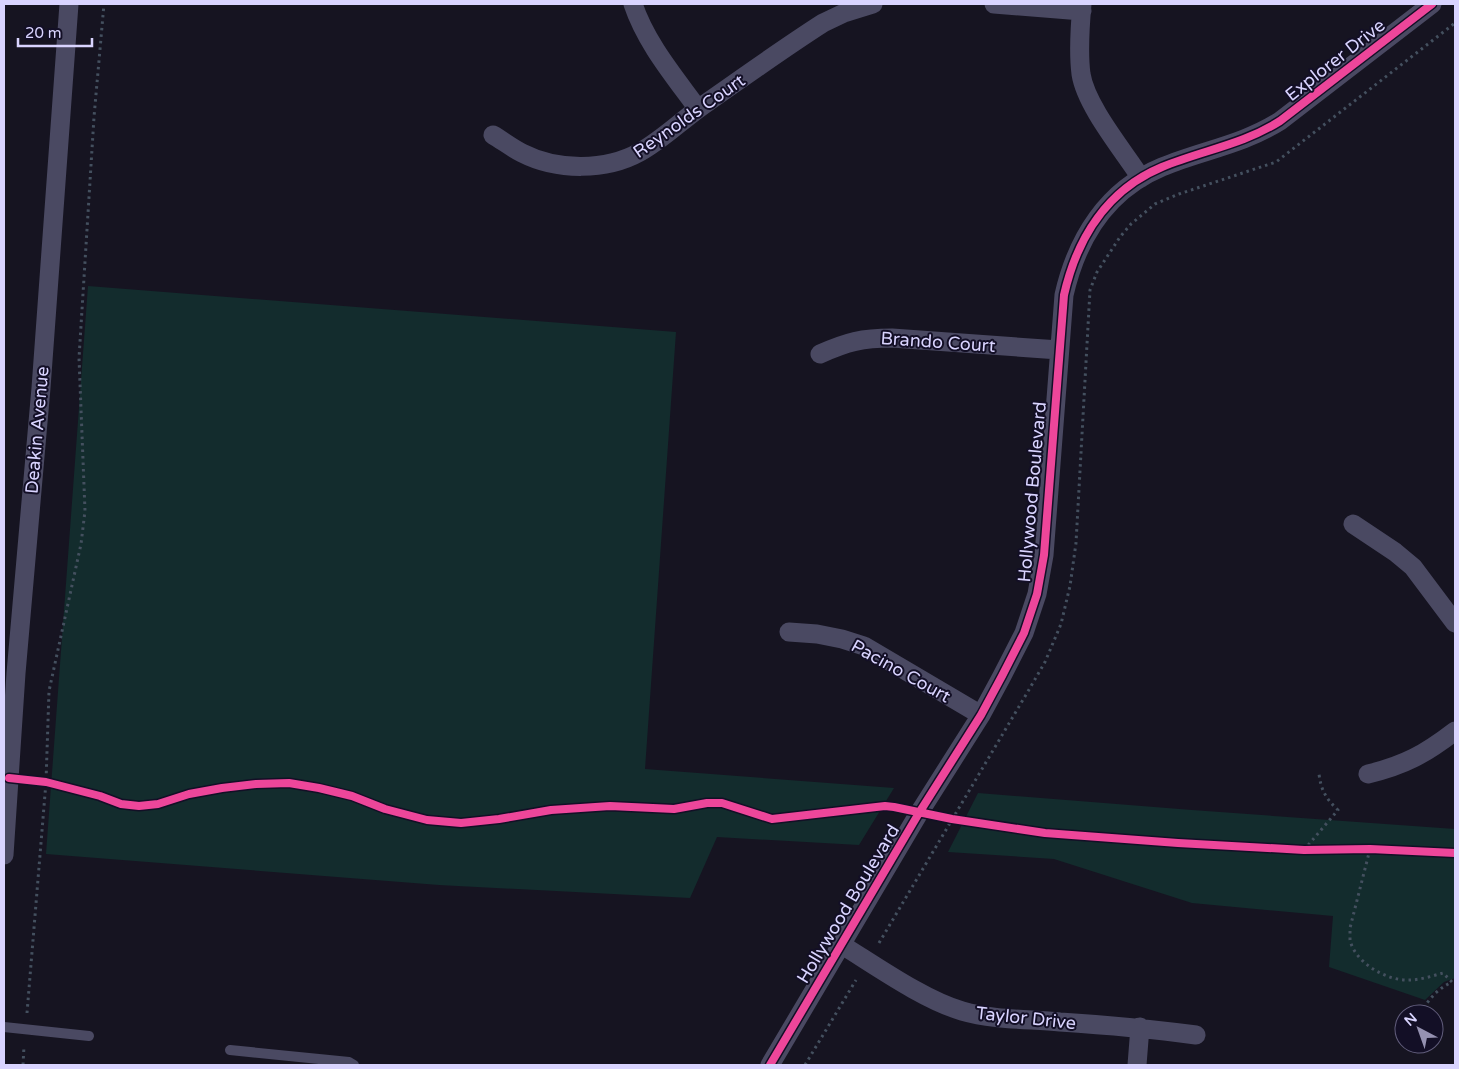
<svg xmlns="http://www.w3.org/2000/svg" width="1459" height="1069" viewBox="0 0 1459 1069" font-family="'Varela Round',sans-serif">
<rect width="100%" height="100%" fill="#161421"/>
<path fill="#132c2d" d="M88,286L676,332L645,769L894,788L859,845L717,837L690,898L439,885L46,854Z
M978,793L1192,810L1455,829V978L1444,982L1425,1000L1329,967L1333,916L1192,903L1054,859L948,852Z"/>
<g fill="none" stroke-linecap="round" stroke-linejoin="round">
<path stroke="#44505f" stroke-width="3" stroke-dasharray="2.5 4" stroke-linecap="butt" d="M1370,849L1350,928C1350,932 1350,936 1350,940C1355,963 1387,981 1409,980C1420,980 1432,976 1443,973L1452,982C1437,989 1428,1000 1420,1014
M1304,850L1338,810C1326,799 1321,790 1319,774
M879,943L1027,693L1045,662L1061,624L1070,586L1076,543L1090,290L1097,272L1120,237L1131,224L1155,204L1179,194L1276,162L1455,23
M27,1013L46,782L49,691L81,544L85,511L79,358L94,117L104,4
M1420,1044L1423,1050
M23,1065L24,1046
M805,1065L856,980"/>
<path stroke="#4a4962" stroke-width="10" d="M4,1027L89,1036
M230,1050L349,1062L354,1065"/>
<path stroke="#4a4962" stroke-width="19" d="M633,4C646,43 674,76 698,109
M994,4L1082,11
M1082,4C1080,26 1078,51 1081,74C1086,106 1123,150 1141,178
M493,135C503,141 512,148 522,153C557,171 606,171 640,152C660,141 679,123 698,109C739,80 781,50 823,23L844,13L873,4
M820,354C847,342 862,338 892,338L1059,350
M1353,524L1395,552L1413,567L1455,623
M789,632L817,634L842,639L864,646L981,715
M1368,774C1405,765 1425,754 1455,731
M4,855L16,673L41,388L69,4
M842,945C876,966 924,1000 962,1011C993,1020 1027,1019 1060,1022C1106,1025 1151,1029 1196,1035
M770,1065L919,813L981,715L1002,676L1024,633L1037,594L1044,555L1064,295C1077,238 1107,190 1162,167C1203,150 1242,145 1280,121L1432,4
M1137,1065L1140,1027"/>
<defs>
<path id="cycleway" d="M9,778L46,782L100,796L121,804L139,806L158,804L189,794L222,788L256,784L289,783L319,788L352,796L385,809L427,820L461,823L499,819L551,810L610,806L674,809L707,803H722L772,819L885,806L894,807L952,819L1045,833L1178,843L1304,850L1370,849L1455,853
M770,1065L919,813L981,715L1002,676L1024,633L1037,594L1044,555L1064,295C1077,238 1107,190 1162,167C1203,150 1242,145 1280,121L1432,4"/>
</defs>
<use href="#cycleway" stroke="#130f26" stroke-width="11"/>
<use href="#cycleway" stroke="#ed469a" stroke-width="8"/>
</g>
<g text-anchor="middle" dominant-baseline="central" stroke-width="4" stroke-linejoin="round" paint-order="stroke">
<g font-size="18" fill="#d9d4ff" stroke="#130f26">
<text transform="translate(1335 60) rotate(-38)">Explorer Drive</text>
<text transform="translate(689 116) rotate(-35)">Reynolds Court</text>
<text transform="translate(938 342) rotate(4)">Brando Court</text>
<text transform="translate(37 430) rotate(-85)">Deakin Avenue</text>
<text transform="translate(1032 492) rotate(-85)">Hollywood Boulevard</text>
<text transform="translate(901 671) rotate(29)">Pacino Court</text>
<text transform="translate(848 904) rotate(-59)">Hollywood Boulevard</text>
<text transform="translate(1026 1018) rotate(6)">Taylor Drive</text>
</g>
</g>
<rect width="1459" height="1069" fill="none" stroke="#d9d4ff" stroke-width="10"/>
<g transform="translate(1419 1029) rotate(319)"><circle r="24" fill="#130f26" stroke="#625e7d"/>
<path d="M0-4L9 19L0 12L-9 19Z" fill="#9591b1"/>
<text y="-8" font-size="14" font-weight="bold" text-anchor="middle" fill="#d9d4ff">N</text>
</g>
<path d="M18 38v8h74v-8" fill="none" stroke="#d9d4ff" stroke-width="2.5"/>
<text x="25" y="38" font-size="15" fill="#d9d4ff" stroke="#130f26" stroke-width="4" paint-order="stroke">20 m</text>
</svg>
